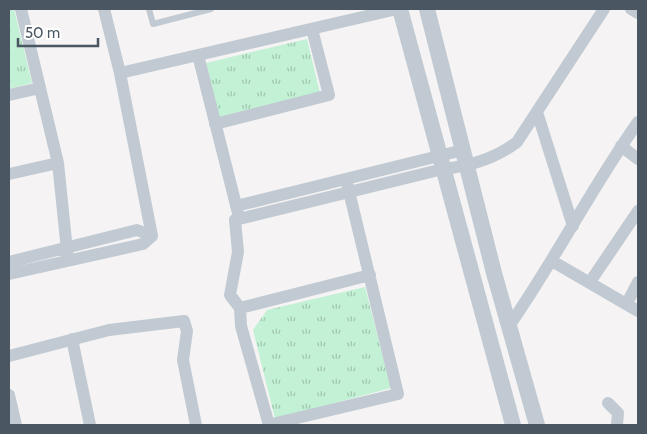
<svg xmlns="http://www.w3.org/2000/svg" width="647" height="434" viewBox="0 0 647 434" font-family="Cabin,sans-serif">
<defs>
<pattern id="park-tufts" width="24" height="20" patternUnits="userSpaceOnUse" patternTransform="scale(1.25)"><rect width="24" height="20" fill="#c3f1d5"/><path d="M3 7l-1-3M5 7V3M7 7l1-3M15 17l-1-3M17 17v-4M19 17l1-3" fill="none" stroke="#a0c6b0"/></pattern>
</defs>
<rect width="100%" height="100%" fill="#f5f3f3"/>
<path fill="url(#park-tufts)" d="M9,9H14L32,83L9,89Z
M307,39L320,93L219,117L206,63Z
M365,287L391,388L275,419L253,330L267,310Z"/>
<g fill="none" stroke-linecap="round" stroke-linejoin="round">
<path stroke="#c1cad2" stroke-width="6" d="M149,9L153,24L211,9"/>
<path stroke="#c1cad2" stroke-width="12" d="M21,9L58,163L68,260
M104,9L120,73L152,236
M631,9L638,13
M198,55L238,213
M120,73L397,9
M9,95L40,88
M537,112L573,226
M215,124L329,95L312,29
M621,146L638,159
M9,174L58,163
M236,206L463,150
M552,261L638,311
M9,262L137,230L152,236
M9,274L143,244L152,236
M590,282L638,211
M627,303L638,282
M240,308L370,275
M509,326C555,260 592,187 638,122
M72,339L90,425
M9,356L109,330L184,321L187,331L183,360L196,425
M9,395L16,425
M608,403L618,413L617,425
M268,425L398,394L346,179
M269,425L241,326L240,308L230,295L238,252L235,220L443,169C471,166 495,159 517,142L604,9"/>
<path stroke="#c1cad2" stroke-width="16" d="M400,9L513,425
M427,9L494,273L537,425"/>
</g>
<rect width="647" height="434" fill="none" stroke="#4a5661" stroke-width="20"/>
<path d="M18 38v8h80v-8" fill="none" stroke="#4a5661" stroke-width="2.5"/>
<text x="25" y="38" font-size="15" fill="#4a5661" stroke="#ffffff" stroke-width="4" paint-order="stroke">50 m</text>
</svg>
